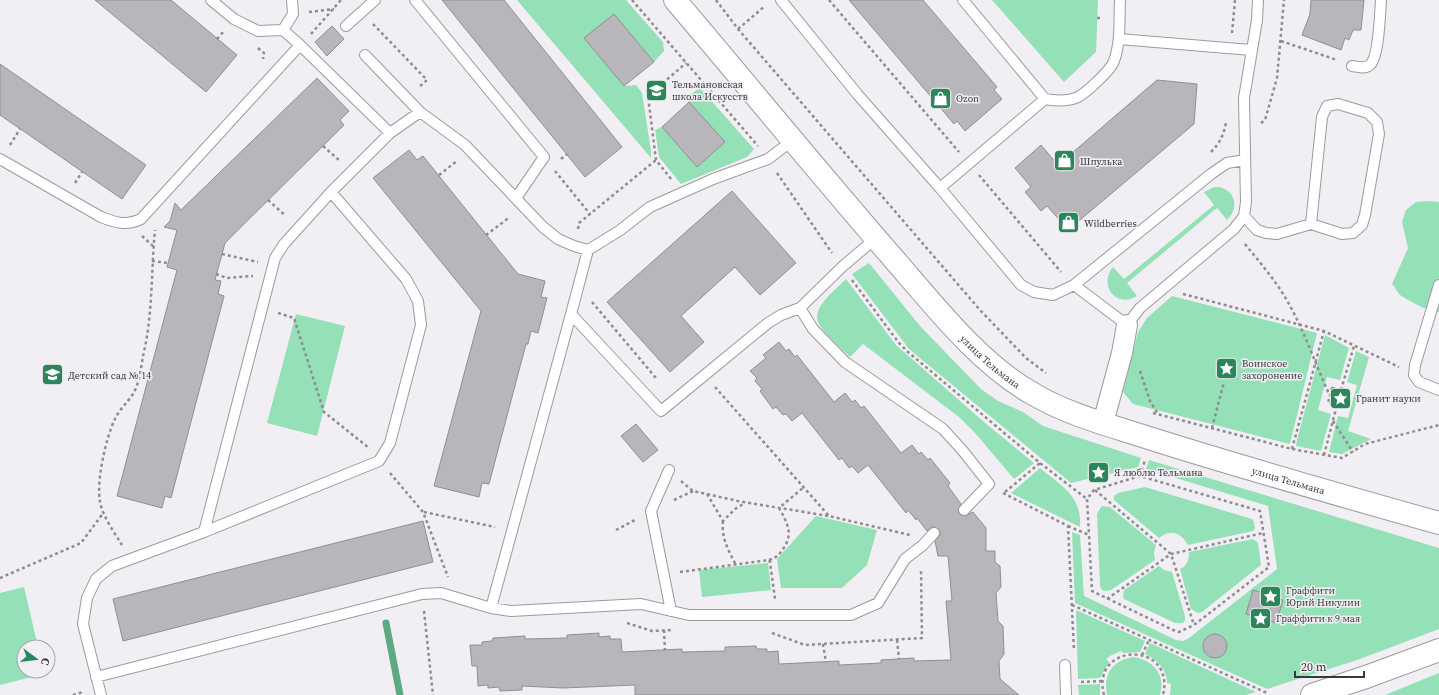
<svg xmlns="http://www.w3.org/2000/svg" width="1439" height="695" viewBox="0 0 1439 695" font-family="'Source Serif 4',serif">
<rect width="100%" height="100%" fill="#f2eff4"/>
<path fill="#94e0b7" d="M517,0H626L663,42L664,51L654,62L614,14L585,38L624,86L636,85L642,93L651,151V158Z
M992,0H1098L1096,52L1064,82Z
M700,88L754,149L747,157L681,184L659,157L655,130L662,127L697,167L689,102L686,97Z
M1214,187C1234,186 1241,207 1227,220L1217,208L1127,283L1137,296C1116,309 1098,285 1113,267L1124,279L1214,205L1204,192Z
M1429,201L1439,202V312C1431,313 1407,300 1400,295C1397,292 1395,287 1392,284L1408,248L1402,222L1406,210L1416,202Z
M869,263L920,326L981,389L998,401L1023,412L1043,426L1141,458L1138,467L1071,483L909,349L852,274Z
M846,279L896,345L984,422L1034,463L1014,479L976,434L959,417L863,344L850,357C843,350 821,331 818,322C816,316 818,309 822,304C828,295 838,287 846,279Z
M1172,296L1317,333L1290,444L1133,404L1123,392L1138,332L1147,318Z
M296,314L345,326L317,436L267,423Z
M1325,335L1349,348L1340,380L1327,377L1318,410L1331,414L1321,451L1296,446L1297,440Z
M1356,351L1369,357L1348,431L1371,439L1342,454L1329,452L1338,416L1348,418L1357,385L1347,382Z
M1149,460L1439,548V629L1360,659L1267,689L1075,603L1072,532L1080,535L1084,596L1176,640L1183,641L1189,638L1277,569L1268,506L1146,469Z
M1040,468C1061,486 1082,495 1080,527L1011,493Z
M1145,487L1252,519L1254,522L1255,528L1253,531L1188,545C1181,533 1171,528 1159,538L1114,500V496L1118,493Z
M1102,506L1110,507L1156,545L1154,553L1155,560L1111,590L1106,591L1102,590L1100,586L1097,514L1099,510Z
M816,516L877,530L867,565L842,588H781L777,559Z
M1253,539L1258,543L1261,565L1202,612L1198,613L1191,609L1180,569C1187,566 1189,560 1189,552Z
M768,563L771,590L702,597L699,570Z
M1159,566L1164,570L1172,572L1185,616V620L1183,623H1175L1124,599L1123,596L1124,590Z
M24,587L38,647H24V671H44V674L0,685V593Z
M1076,610L1145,641L1140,652L1123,653L1121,651L1110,656L1106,659L1109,662L1100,678L1078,679Z
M1150,643L1256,692L1246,695H1170L1171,684L1167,683C1167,669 1157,660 1145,654Z
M1133,657C1153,660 1166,674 1160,695H1107C1103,674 1112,661 1133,657Z
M1439,673V695H1385Z
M1100,684V695H1079L1078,685Z"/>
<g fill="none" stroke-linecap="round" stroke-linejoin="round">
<path stroke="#5caa81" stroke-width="7" d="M386,623L400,695"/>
</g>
<path fill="#b8b6ba" stroke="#918f93" d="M95,0H171L237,55L206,92Z
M442,0H504L622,147L585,177Z
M849,0H923L997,87L994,90L1002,99L965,131L957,121L954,124Z
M1311,0H1364L1361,30H1353L1349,40L1345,38L1341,50L1302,35L1310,14Z
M614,14L654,62L624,86L584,38Z
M332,26L344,39L327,56L315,42Z
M0,64L146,165L122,199L0,115Z
M317,78L349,111L340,120L344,125L225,243L215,280L221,281L218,294L224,296L171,498L165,496L162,508L117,496L177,270L167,267L177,230L164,227L170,221L175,203L181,210Z
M1157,80L1197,84L1194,124L1074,225L1063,224L1047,206L1041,211L1025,192L1031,187L1015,168L1041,145L1058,165Z
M689,102L725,142L697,167L662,127Z
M409,150L417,160L423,156L518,274L545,281L541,297L547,298L538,333L531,331L528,344H526L489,484L482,483L479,497L434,486L481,311L373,178Z
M732,191L796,263L760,295L735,267L681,316L704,342L670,372L607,302Z
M779,342L786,351L789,349L795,357L797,355L834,402L845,393L852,402L855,400L861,408L864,406L901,453L912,445L919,454L921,452L928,460L930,458L950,483L948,486L961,504L958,509L959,514L965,516L973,512L986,528V551H995V562L1000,566L1001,587L996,593L998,621L1003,626L1004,654L999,661L1000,679L1019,695H635V685L563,688L522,686V690L500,691L499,687L488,688V685L478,686L477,666H472L470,645H482V642L492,641L493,638L525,636V639L567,638V635L599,633V637L610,636V639H621L622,652L682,649V652L725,651V647L756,646L757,649H767V652L778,651L779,664L839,661V665L881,663V660L914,658V661L951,660L946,601H952L948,556H938L935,541L940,535V531L935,527H932L927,531L917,518L916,520L908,510L906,513L868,465L858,473L852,466L849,468L842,458L839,460L802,413L792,421L786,414L783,415L776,407L773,409L760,391L762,389L755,381L757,378L750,371L766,358L763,355Z
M636,424L658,450L643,462L621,436Z
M423,521L433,562L123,641L113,599Z
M1253,590L1283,600L1276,623L1246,614Z
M1203 646a12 12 0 1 1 24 0a12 12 0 1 1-24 0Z"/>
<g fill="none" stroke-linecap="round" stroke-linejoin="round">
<defs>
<path id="lane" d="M211,0L234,19L258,31L283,30L300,45L390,133
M415,0L544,157L516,198
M781,0L858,95L940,188
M963,0L1045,99L940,188L1021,285L1034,292L1053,295L1074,285L1211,174L1227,163L1245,160
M346,26L375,0
M283,30L293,14L292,0
M1119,39L1251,50
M365,55L420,112
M1352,66C1358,67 1365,69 1370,65C1379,57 1380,13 1381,0
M1045,99C1056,101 1067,102 1078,97C1087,92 1111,70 1114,61C1121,42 1119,20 1120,0
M0,159L101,217C116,223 126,226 141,219L300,45
M1244,216L1257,230L1266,233L1277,234L1311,224L1342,234L1353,233L1362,225L1365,215L1379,134L1377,122L1368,113L1338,104L1327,106L1322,117L1311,224
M588,250L571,314L661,411L768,323L781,315L800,308L842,267L876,238
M1074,285L1127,325L1140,308L1234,229L1244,216L1246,202L1244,98L1257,20L1258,0
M1439,285L1415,365L1414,375L1419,382L1439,390
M800,308L813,329L845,362L943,429L963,451L989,484L964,510
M669,470L651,511L671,611
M204,532L379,461L390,443L421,325L418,301L406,279L331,192
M491,608L571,314
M1065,665L1066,695
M96,677L422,594L441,593L491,608L511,611L641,604L689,615H851L878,603L905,559L923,545L934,533
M101,695L83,624L87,598L96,579L112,566L204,532L275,258L284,244L331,192L390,133L420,112L465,145L543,227L558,239L574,246L588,250L619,231L650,207L713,179L768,159L793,140"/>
<path id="street" d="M1103,423L1122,353L1127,325"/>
<g id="secondary">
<path id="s1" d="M675,0C748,86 819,173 893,258C934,305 980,365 1035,395C1071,416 1113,426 1152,439C1247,469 1343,496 1439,523"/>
<path d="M1312,695L1366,677L1439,650"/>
</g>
</defs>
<use href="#lane" stroke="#9c9a9e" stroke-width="12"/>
<use href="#street" stroke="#9c9a9e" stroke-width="22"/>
<use href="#secondary" stroke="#9c9a9e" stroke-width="24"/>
<path stroke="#8e8c8f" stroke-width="2.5" stroke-dasharray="3 3" stroke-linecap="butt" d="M632,0L758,146
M716,0L738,29L980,310L1026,358L1046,373
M829,0L959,152
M309,12L334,9
M1097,18H1103
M373,24L427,80L419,87
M738,29L765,6
M1232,33L1235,0
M311,34L341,0
M217,39L224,31
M1281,41L1337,60
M258,48L264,53L263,59
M1261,123L1265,120L1277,78L1284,0
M10,145L20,129
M323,146L340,161
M1211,152C1220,143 1224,134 1226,122
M561,159L567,154
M555,171L590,214
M777,173L832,253
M439,175L457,161
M979,175L1061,272
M671,179L656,160L648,96L686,63
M75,183L82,172
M268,200L286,216
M578,229L579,223L656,160
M486,235L510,217
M142,236L153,246
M1245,244C1261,264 1278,283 1290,306C1306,335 1316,366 1330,396
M222,254L258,262
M152,261L168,263
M216,274L227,278L253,276
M852,280L899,343L908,352L1040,463L1087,499
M1183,294L1324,331L1399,367
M592,302L656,378
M278,313L294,318L324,412L369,448
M1140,371L1150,401L1158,414
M715,387L829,516L910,535
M1332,388L1350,393L1346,408L1328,403Z
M1341,390L1354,346
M1153,413L1292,449L1342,458L1365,444L1439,425
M1333,421L1353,452
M1212,428L1224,382
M1292,449L1324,331
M1324,455L1337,405
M390,473L423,512L448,577
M1140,476L1145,460
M681,481L693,491L738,501L828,516
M1095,490L1171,554L1194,625
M1005,492L1040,463
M1003,493L1068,526L1074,651
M707,494L723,521L735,509L745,503
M674,500L693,491
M424,512L495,527
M723,521C721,537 728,550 736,565
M1068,526L1089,535L1092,591L1173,630L1179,632L1194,625L1269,567L1260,511L1140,476L1094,490L1087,499L1089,535
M616,530L635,520
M122,545C114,532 103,517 100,502C96,482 106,437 115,419C119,410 127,403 133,394C139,384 141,369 143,356C153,315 151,272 155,230
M769,560C776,558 779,555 783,549C794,534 787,522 779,508L804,487
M680,572L769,560L770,562L775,599
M0,578L81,543L104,512
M1107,599L1171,554L1263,533
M1072,605L1267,693
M424,611L433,695
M627,623L652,631L673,630
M664,630L665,650
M772,633L805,645L922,638L921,569
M897,640L899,659
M823,644L826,662
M1142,655L1149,640
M1081,682L1103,681
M73,695L83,692
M1104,695C1090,642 1176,640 1163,695"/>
<use href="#lane" stroke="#fff" stroke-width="10"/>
<use href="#street" stroke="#fff" stroke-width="20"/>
<use href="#secondary" stroke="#fff" stroke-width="22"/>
</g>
<defs>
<symbol id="school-square" viewBox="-11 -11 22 22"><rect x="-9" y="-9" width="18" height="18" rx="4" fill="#2b865c" stroke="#f2eff4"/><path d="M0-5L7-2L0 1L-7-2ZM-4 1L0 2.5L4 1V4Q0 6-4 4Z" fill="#fff"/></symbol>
<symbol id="shop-square" viewBox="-11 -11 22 22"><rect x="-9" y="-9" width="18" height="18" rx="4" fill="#2b865c" stroke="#f2eff4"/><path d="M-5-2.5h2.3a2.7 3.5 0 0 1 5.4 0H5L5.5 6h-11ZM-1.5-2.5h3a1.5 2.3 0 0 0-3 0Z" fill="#fff"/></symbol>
<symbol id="sight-square" viewBox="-11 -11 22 22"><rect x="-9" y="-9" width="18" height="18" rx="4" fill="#2b865c" stroke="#f2eff4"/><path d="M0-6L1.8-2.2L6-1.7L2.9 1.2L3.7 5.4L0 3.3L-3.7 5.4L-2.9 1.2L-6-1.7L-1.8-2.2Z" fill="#fff"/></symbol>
</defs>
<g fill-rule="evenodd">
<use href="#school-square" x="644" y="78" width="25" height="25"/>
<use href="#shop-square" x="928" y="86" width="25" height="25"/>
<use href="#shop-square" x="1052" y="148" width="25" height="25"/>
<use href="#shop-square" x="1056" y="210" width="25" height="25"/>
<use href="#sight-square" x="1214" y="356" width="25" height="25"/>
<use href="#school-square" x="40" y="362" width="25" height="25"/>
<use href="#sight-square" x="1328" y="386" width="25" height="25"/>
<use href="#sight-square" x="1086" y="460" width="25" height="25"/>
<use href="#sight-square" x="1258" y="584" width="25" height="25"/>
<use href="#sight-square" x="1248" y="606" width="25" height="25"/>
</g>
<g text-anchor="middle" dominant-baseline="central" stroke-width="3" stroke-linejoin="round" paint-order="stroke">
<g font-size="10" fill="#383739" stroke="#f2eff4" text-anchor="start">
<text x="672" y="84">Тельмановская<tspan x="672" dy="12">школа Искусств</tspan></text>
<text x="956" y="98">Ozon</text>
<text x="1080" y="161">Шпулька</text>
<text x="1084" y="223">Wildberries</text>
<text x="1242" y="363">Воинское<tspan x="1242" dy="12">захоронение</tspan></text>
<text x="68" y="375">Детский сад № 14</text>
<text x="1356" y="398">Гранит науки</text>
<text x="1114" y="472">Я люблю Тельмана</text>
<text x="1286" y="590">Граффити<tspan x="1286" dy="12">Юрий Никулин</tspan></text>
<text x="1276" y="618">Граффити к 9 мая</text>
</g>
<g font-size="10" fill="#383739" stroke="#f2eff4">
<text stroke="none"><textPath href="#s1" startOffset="480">улица Тельмана</textPath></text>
<text stroke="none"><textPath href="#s1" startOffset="804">улица Тельмана</textPath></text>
</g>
</g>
<g transform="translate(36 659) rotate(105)"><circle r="19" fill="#f2eff4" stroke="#a8a5a9"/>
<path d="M0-3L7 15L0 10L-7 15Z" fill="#2b865c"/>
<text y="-6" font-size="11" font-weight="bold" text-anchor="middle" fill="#383739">С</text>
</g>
<path d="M1295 671v6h69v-6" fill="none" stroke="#383739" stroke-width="2"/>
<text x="1301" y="671" font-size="12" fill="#383739" stroke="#f2eff4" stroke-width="3" paint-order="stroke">20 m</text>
</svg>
